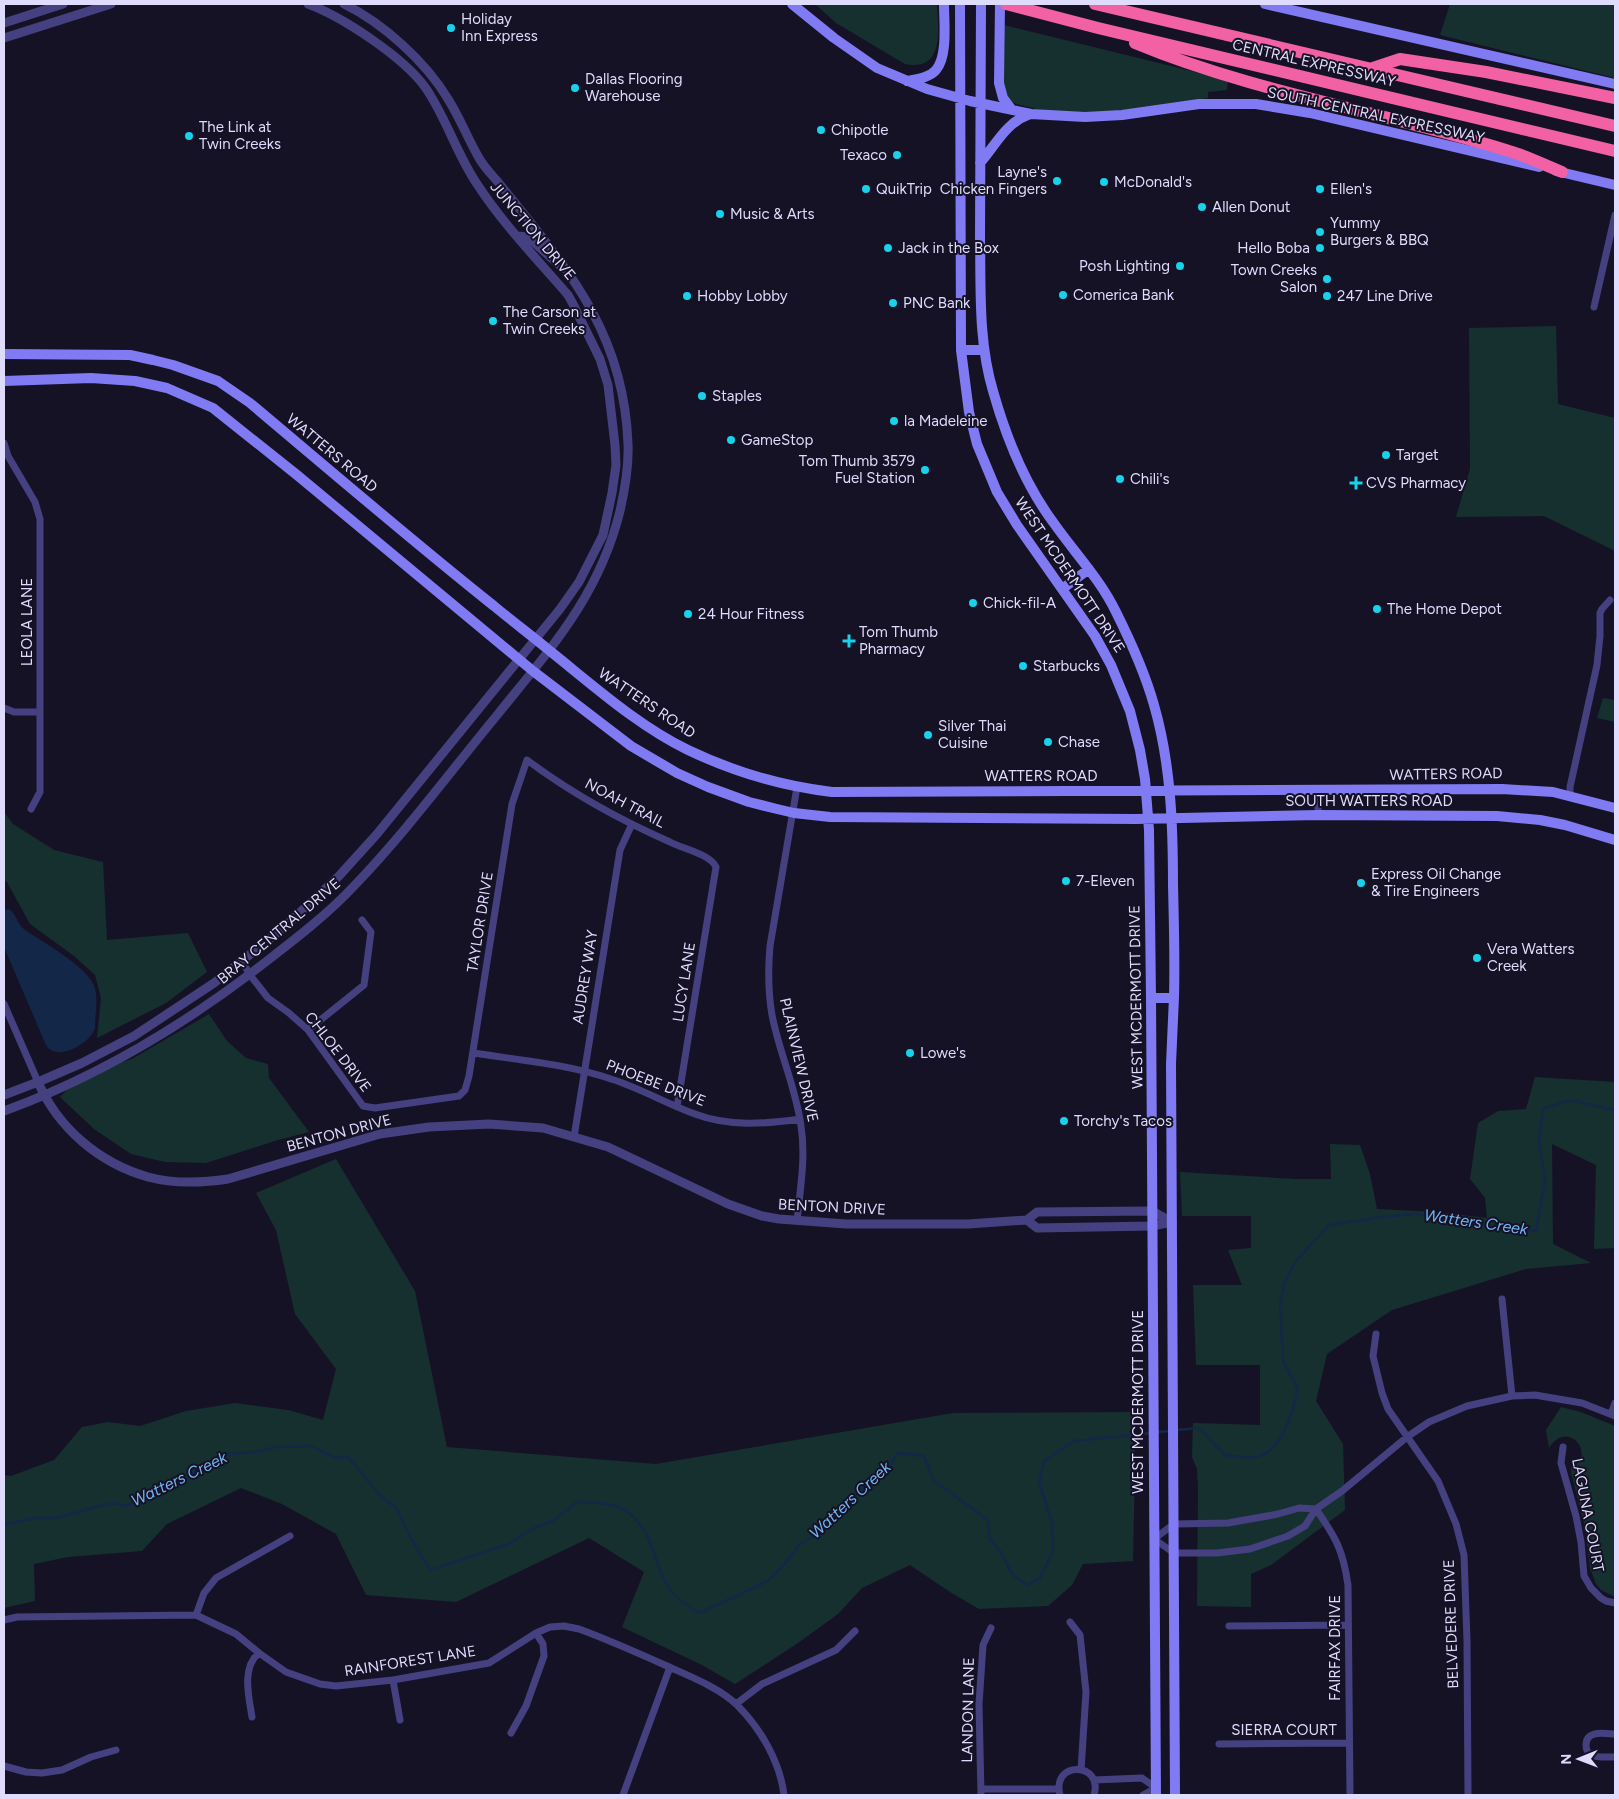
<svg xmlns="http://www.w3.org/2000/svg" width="1619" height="1799" viewBox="0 0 1619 1799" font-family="Figtree,sans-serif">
<rect width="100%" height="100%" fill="#161226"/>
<path fill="#16302f" d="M815,4H937C938,29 945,72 905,64L836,23Z
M1450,4H1615V78L1440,35Z
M1004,25L1228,80L1227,90L1208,92V98C1154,106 1082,121 1029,107C1023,105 1016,105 1011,101C1007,98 1005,93 1003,88Z
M1556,326L1558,404L1615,418V551L1544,516L1456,517L1470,469L1469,328Z
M1603,698L1615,700V722L1597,718Z
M4,812L13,824L54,850L103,862L107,940L188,933L207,972L166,1003L97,1038L101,998L95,975L74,956L30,924L7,882L4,880Z
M209,1014L227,1041L246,1058L268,1064L269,1078L309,1132L278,1140L206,1163L165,1162L131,1154L94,1129L60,1097L67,1090L120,1063L132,1059Z
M1535,1077L1615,1082V1248L1594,1249L1596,1165L1552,1144L1553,1244L1591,1263L1526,1269L1392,1310L1327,1354L1316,1401L1343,1444L1345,1510L1271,1565L1251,1574V1607L1197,1606L1198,1489L1197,1469L1192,1457L1193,1423L1260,1425V1365H1196L1193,1285H1242L1228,1250L1251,1248V1216H1182L1180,1172L1296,1179H1331L1330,1144L1360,1145L1370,1174L1377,1209L1437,1212L1487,1218L1485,1198L1470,1179L1478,1123L1498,1111L1526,1109Z
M336,1159L415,1291L447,1447L656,1464L953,1413L1134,1412L1135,1463L1133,1561L1083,1564L1072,1585L1048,1606L979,1609L950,1592L910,1565L862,1588L838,1614L798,1643L735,1684L702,1665L622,1627L644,1572L589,1538L456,1602L366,1595L336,1534L282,1504L241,1488L167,1524L142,1551L68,1557L34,1564L35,1601L4,1608V1475L11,1476L54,1460L82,1427L108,1422L140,1426L186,1411L235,1403L288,1410L323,1420L336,1369L295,1314L276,1230L256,1193Z
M1561,1407L1581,1412L1615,1426V1597L1601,1590L1596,1584L1590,1568L1585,1527L1571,1473V1468C1598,1454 1567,1418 1549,1448L1546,1430Z"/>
<path fill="#132749" d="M9,909C17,914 17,925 25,930C42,942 91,968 95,989C98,1000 95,1016 95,1028C91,1043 57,1063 46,1045L4,947V910Z"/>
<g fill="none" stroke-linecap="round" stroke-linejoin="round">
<path stroke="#132749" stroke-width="2.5" d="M1177,1430L1199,1428L1225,1455C1235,1456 1248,1459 1257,1457C1284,1450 1292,1412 1298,1389L1283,1361L1280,1303L1285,1281L1296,1261L1329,1225L1381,1217L1416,1214L1448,1221L1536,1231L1545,1180L1539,1140L1543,1109L1569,1100L1615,1110
M1157,1432L1171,1431
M4,1525L35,1518H55L112,1503L128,1506L139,1498L186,1478L210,1462L229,1454L261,1451L275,1447L311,1446L335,1458L348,1457L380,1495L397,1509L409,1535L430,1570L509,1544L530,1530L554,1520L577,1502C591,1503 610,1502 623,1509C649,1524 653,1554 663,1578C670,1594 684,1604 699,1613L741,1594L769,1580L783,1566L799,1545L819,1533L845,1505L889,1467L898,1453L924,1456L933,1480L988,1520L989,1537L1002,1554L1012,1574L1027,1585L1040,1578L1053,1552L1052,1523L1039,1482L1044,1461L1074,1441L1151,1433"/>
<path stroke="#454181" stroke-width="7" d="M1594,307L1615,215
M4,443L8,456L35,502L40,519V792L31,809
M4,708L14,712H40
M797,787L770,946C768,969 768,992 772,1015C779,1052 796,1088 801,1126C806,1157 800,1190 797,1221
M1318,790V815
M1570,796V787L1597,665L1600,636V613L1602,609L1610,600
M242,961L250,975L268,998L289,1013L308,1030L363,1106L375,1108L459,1096L465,1090L469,1076L512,804L527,760C571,793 620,820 670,842C683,849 710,854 716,867L677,1107
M4,1004L38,1082
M308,1030L364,985L371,932L362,920
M473,1053C519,1060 567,1064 611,1079C640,1088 667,1104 695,1114C729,1127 766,1124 800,1119
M574,1137L620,850L632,824
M1502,1299L1512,1396
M1376,1334L1373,1356L1382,1393L1388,1409L1438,1481L1456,1524L1464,1555L1467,1641L1468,1795
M1611,1414L1615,1403
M1563,1447L1561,1463L1576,1516L1581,1542L1584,1576L1591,1588L1601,1598L1606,1601L1615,1603
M1316,1509L1299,1508L1278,1514L1228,1523L1174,1524L1154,1539L1174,1553H1217L1250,1549L1288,1536L1305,1526L1316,1509L1342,1491L1407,1437L1429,1422L1467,1406L1512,1396L1535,1395L1582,1403L1615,1416
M1316,1509C1336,1538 1343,1550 1348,1585L1350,1795
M196,1615L204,1593L216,1578L290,1536
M4,1620L17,1617L196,1615L236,1634L259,1653L286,1672L320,1684L336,1686L393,1680L489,1663L536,1633L550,1627L564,1626L579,1629C609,1640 638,1653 667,1666C689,1676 720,1688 737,1705C761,1729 780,1762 784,1795
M1070,1622L1080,1635L1086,1692L1081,1770
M1229,1626L1348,1625
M393,1680L400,1720
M736,1704L762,1684L836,1650L855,1631
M252,1717C249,1698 241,1667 259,1653
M511,1733L526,1706L544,1656L543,1644L536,1633
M1615,1734C1606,1734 1586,1729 1586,1745C1586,1749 1588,1753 1591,1755C1598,1758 1608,1757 1615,1757
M1219,1744L1349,1743
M4,1766L26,1772L42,1773L62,1770L91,1757L116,1750
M1094,1780L1142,1778L1156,1788L1143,1795
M981,1789H1059
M623,1795L670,1667
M981,1795L979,1704L983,1645L991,1628
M1060,1795C1051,1760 1104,1762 1094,1795"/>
<path stroke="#454181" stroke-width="9" d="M4,23L63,4
M4,38L111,4
M518,236L528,237L559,265
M38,1082C58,1128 99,1163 148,1177C174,1184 202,1183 228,1179L380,1134L429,1127L489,1124L543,1128L608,1147L728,1204L762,1216L779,1219L846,1224H968L1027,1220L1037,1212L1152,1211L1172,1222
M4,1095L38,1082L82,1063L134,1036L214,983L282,929L339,876L377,834L560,609L579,582L603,535L612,493L616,465L615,445L608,385L600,359L573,304L568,295C537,259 503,224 477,184C456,153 446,117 425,87C403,57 343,17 308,4
M4,1111C98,1077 184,1025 263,964C294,940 327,915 354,886C406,832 450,772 498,714C551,648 599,596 620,511C625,489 629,466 628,444C624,330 565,266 498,182C491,174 484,167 479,158C468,139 460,118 448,99C426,62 383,23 344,4
M1027,1220L1037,1228L1152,1226L1172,1222"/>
<path stroke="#807af3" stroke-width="10" d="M792,4L834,38L877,68L927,89L970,101L1031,114L1085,117L1122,115L1199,104H1256L1310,113L1539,167
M960,4L961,350L969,412L977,444L997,492L1017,525L1095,636L1111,665L1130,711L1140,750L1145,779L1149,830L1151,998L1156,1795
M981,4C981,81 980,159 980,237C981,288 978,341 993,391C1006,437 1024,483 1053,522C1074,552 1100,579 1116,612C1131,642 1145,673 1154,705C1171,764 1173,825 1173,886C1174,923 1175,960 1174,997C1173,1020 1172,1042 1171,1064L1175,1795
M1000,4L999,83L1003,98L1012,110
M1265,4L1615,84
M907,81C917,79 929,78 936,70C948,56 944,22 944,4
M980,163C996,145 1005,123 1030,114
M1556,171L1615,185
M961,350H984
M4,354L130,355L153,360L173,365L218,381L250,403C331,471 411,540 494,606C512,621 532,636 550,651C594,686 637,725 688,750C734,772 781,786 832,792L1502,789L1553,792L1615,808
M4,381L91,378L135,381L167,388L213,408L297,475L533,671L631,746L677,773L708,787L749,802L777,809L794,813L830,817L1136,819L1318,815L1497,816L1540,820L1565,825L1615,840
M1062,589L1089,569
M1151,998H1174"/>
<path stroke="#f161a3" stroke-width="12" d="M1006,4L1098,28L1615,151
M1095,4L1615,126
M1135,43C1255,93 1385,112 1509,151C1527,156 1544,165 1562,172
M1373,68L1400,59L1486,72L1615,98"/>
</g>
<g fill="#18d1ea" stroke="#161226" stroke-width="2">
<circle cx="451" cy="28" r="5"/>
<circle cx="575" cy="88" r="5"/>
<circle cx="821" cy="130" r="5"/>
<circle cx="189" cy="136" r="5"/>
<circle cx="897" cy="155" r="5"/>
<circle cx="1057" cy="181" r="5"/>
<circle cx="1104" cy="182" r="5"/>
<circle cx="866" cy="189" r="5"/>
<circle cx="1320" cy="189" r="5"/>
<circle cx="1202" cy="207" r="5"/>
<circle cx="720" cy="214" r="5"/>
<circle cx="1320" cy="232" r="5"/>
<circle cx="888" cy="248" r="5"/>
<circle cx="1320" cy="248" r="5"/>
<circle cx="1180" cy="266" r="5"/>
<circle cx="1327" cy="279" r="5"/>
<circle cx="1063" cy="295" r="5"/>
<circle cx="687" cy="296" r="5"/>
<circle cx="1327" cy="296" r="5"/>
<circle cx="893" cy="303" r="5"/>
<circle cx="493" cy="321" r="5"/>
<circle cx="702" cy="396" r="5"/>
<circle cx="894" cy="421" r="5"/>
<circle cx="731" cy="440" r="5"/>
<circle cx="1386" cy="455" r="5"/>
<circle cx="925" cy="470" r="5"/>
<circle cx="1120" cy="479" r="5"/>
<path d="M1353.5 475.5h5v5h5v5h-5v5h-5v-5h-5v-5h5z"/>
<circle cx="973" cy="603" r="5"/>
<circle cx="1377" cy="609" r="5"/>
<circle cx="688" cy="614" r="5"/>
<path d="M846.5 633.5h5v5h5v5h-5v5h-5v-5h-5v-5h5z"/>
<circle cx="1023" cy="666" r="5"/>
<circle cx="928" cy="735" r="5"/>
<circle cx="1048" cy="742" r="5"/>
<circle cx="1066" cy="881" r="5"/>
<circle cx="1361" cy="883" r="5"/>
<circle cx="1477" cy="958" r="5"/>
<circle cx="910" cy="1053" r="5"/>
<circle cx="1064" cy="1121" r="5"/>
</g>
<g text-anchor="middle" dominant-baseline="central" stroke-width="4" stroke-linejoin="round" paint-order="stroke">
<g font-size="15" fill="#dfdbfc" stroke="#161226" text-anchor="start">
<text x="461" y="19">Holiday<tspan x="461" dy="17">Inn Express</tspan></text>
<text x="585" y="79">Dallas Flooring<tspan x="585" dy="17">Warehouse</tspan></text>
<text x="199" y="127">The Link at<tspan x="199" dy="17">Twin Creeks</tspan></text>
<text x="831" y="130">Chipotle</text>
<text x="887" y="155" text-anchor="end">Texaco</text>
<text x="1047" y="172" text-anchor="end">Layne's<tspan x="1047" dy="17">Chicken Fingers</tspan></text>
<text x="1114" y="182">McDonald's</text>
<text x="876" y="189">QuikTrip</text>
<text x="1330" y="189">Ellen's</text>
<text x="1212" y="207">Allen Donut</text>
<text x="730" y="214">Music &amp; Arts</text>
<text x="1330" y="223">Yummy<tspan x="1330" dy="17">Burgers &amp; BBQ</tspan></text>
<text x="898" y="248">Jack in the Box</text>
<text x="1310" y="248" text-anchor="end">Hello Boba</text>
<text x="1170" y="266" text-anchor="end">Posh Lighting</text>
<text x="1317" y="270" text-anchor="end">Town Creeks<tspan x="1317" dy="17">Salon</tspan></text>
<text x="1073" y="295">Comerica Bank</text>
<text x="697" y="296">Hobby Lobby</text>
<text x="1337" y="296">247 Line Drive</text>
<text x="903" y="303">PNC Bank</text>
<text x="503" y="312">The Carson at<tspan x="503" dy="17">Twin Creeks</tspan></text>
<text x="712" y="396">Staples</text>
<text x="904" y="421">la Madeleine</text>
<text x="741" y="440">GameStop</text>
<text x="1396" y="455">Target</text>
<text x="915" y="461" text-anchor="end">Tom Thumb 3579<tspan x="915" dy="17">Fuel Station</tspan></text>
<text x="1130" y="479">Chili's</text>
<text x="1366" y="483">CVS Pharmacy</text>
<text x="983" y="603">Chick-fil-A</text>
<text x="1387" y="609">The Home Depot</text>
<text x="698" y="614">24 Hour Fitness</text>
<text x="859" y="632">Tom Thumb<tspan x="859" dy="17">Pharmacy</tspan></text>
<text x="1033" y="666">Starbucks</text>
<text x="938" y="726">Silver Thai<tspan x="938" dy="17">Cuisine</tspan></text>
<text x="1058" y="742">Chase</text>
<text x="1371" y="874">Express Oil Change<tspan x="1371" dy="17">&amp; Tire Engineers</tspan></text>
<text x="1076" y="881">7-Eleven</text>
<text x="1487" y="949">Vera Watters<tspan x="1487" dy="17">Creek</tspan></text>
<text x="920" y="1053">Lowe's</text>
<text x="1074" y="1121">Torchy's Tacos</text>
</g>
<g font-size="15" fill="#dfdbfc" stroke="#161226">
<text transform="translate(1314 63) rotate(13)">CENTRAL EXPRESSWAY</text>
<text transform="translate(1376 115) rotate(12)">SOUTH CENTRAL EXPRESSWAY</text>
<text transform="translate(533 231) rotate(50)">JUNCTION DRIVE</text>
<text transform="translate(332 453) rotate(40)">WATTERS ROAD</text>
<text transform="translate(1070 575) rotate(56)">WEST MCDERMOTT DRIVE</text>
<text transform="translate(27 622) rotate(-90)">LEOLA LANE</text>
<text transform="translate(647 703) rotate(34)">WATTERS ROAD</text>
<text transform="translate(1446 774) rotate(-1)">WATTERS ROAD</text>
<text x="1041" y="776">WATTERS ROAD</text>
<text x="1369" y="801">SOUTH WATTERS ROAD</text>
<text transform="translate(625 803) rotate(28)">NOAH TRAIL</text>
<text transform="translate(480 922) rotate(-81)">TAYLOR DRIVE</text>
<text transform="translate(279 931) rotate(-40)">BRAY CENTRAL DRIVE</text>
<text transform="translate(585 977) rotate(-81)">AUDREY WAY</text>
<text transform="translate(684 982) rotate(-81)">LUCY LANE</text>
<text transform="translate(1136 997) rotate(-91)">WEST MCDERMOTT DRIVE</text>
<text transform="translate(338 1052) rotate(52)">CHLOE DRIVE</text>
<text transform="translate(799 1060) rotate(77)">PLAINVIEW DRIVE</text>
<text transform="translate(656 1083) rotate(21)">PHOEBE DRIVE</text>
<text transform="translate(339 1133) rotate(-15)">BENTON DRIVE</text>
<text transform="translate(832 1207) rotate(3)">BENTON DRIVE</text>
<text transform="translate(1138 1402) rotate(-90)">WEST MCDERMOTT DRIVE</text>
<text transform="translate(1588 1515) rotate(79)">LAGUNA COURT</text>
<text transform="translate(1451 1624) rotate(-92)">BELVEDERE DRIVE</text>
<text transform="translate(1335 1648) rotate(-90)">FAIRFAX DRIVE</text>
<text transform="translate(410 1661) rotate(-9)">RAINFOREST LANE</text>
<text transform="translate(968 1710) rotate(-89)">LANDON LANE</text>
<text x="1284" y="1730">SIERRA COURT</text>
</g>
<g font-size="16" font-style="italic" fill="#72b4f2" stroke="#161226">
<text transform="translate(1476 1222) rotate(8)">Watters Creek</text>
<text transform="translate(179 1479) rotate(-26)">Watters Creek</text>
<text transform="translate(850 1500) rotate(-43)">Watters Creek</text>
</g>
</g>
<rect width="1619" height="1799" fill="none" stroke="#dfdbfc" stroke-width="10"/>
<g transform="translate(1579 1759) rotate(269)" stroke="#161226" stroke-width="4" paint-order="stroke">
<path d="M0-4L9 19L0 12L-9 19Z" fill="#dfdbfc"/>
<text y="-8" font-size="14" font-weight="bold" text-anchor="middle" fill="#dfdbfc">N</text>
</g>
</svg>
